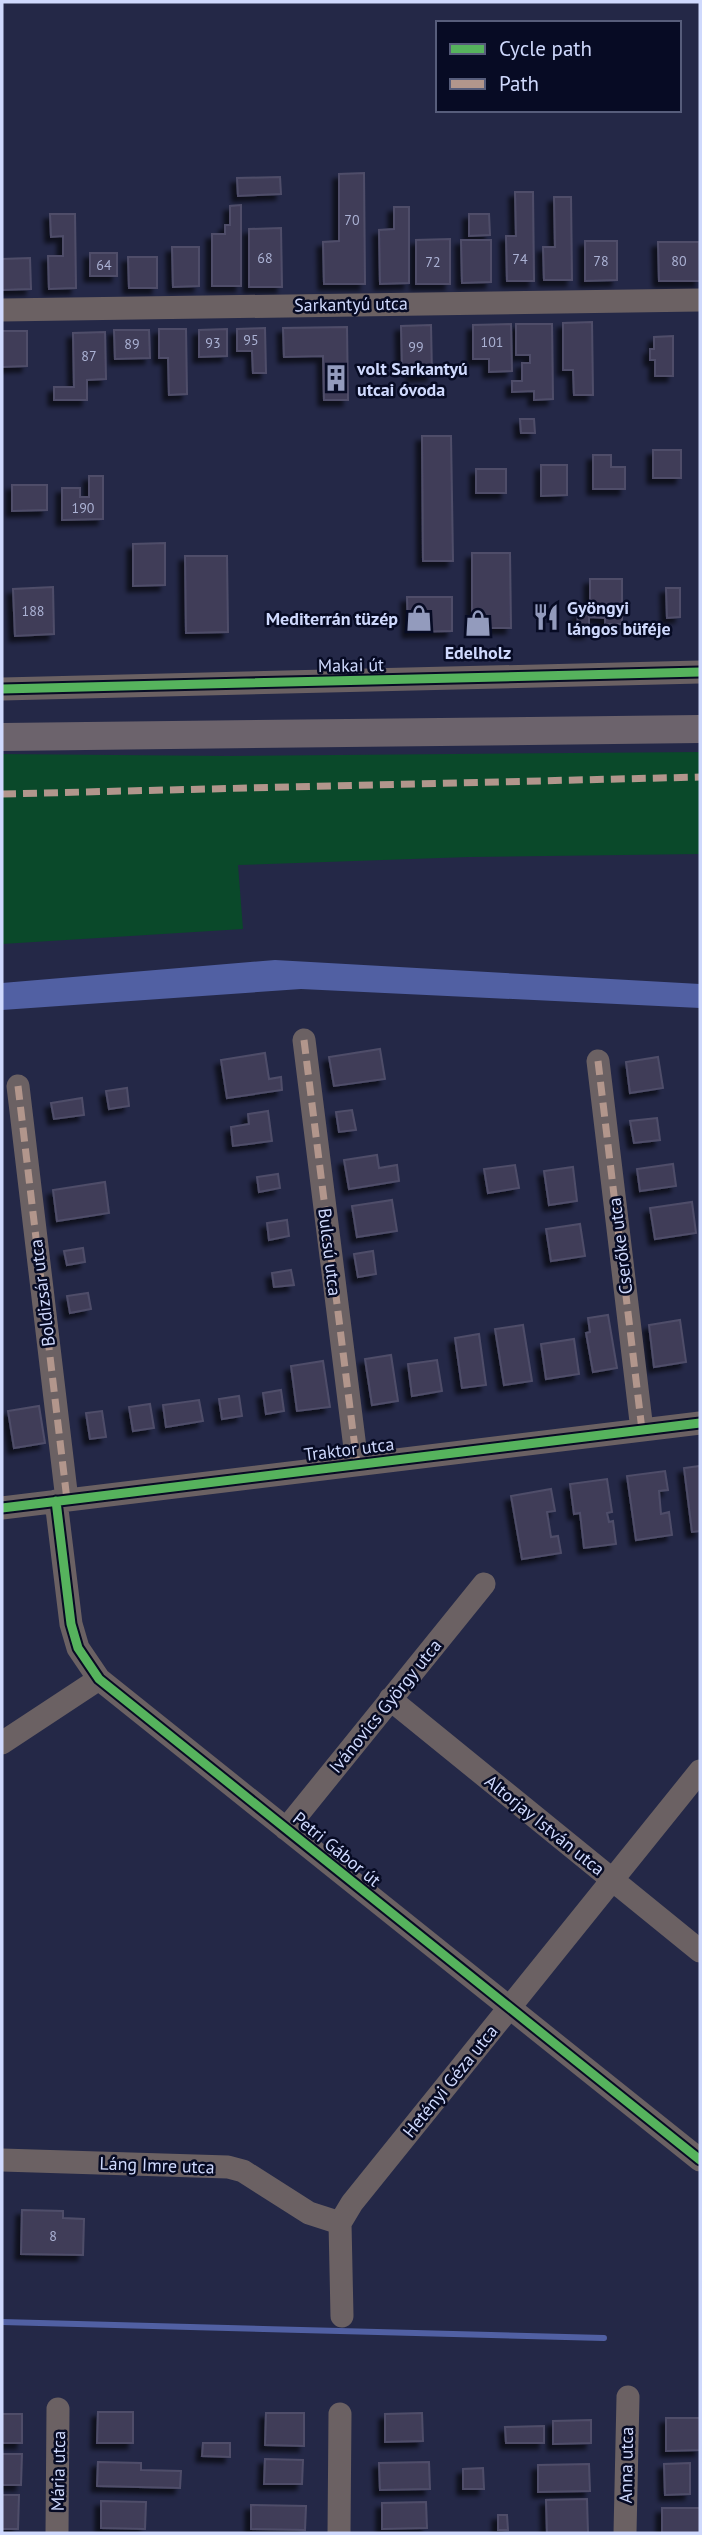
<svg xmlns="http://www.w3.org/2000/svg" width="702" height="2535" viewBox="0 0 702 2535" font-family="'PT Sans',sans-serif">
<defs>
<filter id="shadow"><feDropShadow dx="-5.5" dy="5.5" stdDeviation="2" flood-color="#0009"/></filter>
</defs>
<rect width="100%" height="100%" fill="#242847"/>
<path fill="#0a492a" d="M700,752V854L469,857L238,865L243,929L2,944V754L227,756Z"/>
<path fill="#5160a3" d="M275,960L700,984V1008L301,989L2,1010V983Z"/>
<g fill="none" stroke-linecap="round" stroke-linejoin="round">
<path stroke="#5160a3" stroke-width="6" d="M2,2322L604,2338"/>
</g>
<path fill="#403d59" stroke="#4f4e69" stroke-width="2" filter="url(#shadow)" d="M364,173L365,284H324L323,242L339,241V174Z
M280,177L281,194L238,196L237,178Z
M515,192H533L534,281H507L506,236H516Z
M554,197H571L572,280H544L543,247H555Z
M241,205V286H212V234H225V225H230V206Z
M394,207H409V283L380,284L379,230L394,229Z
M50,214H75L76,288L49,289L48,256H63V236L51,237Z
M469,214H489L490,235L469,236Z
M281,228L282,287H249V229Z
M450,239V284H416V240Z
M461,240H491V282L462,283Z
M585,241H617V280L585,281Z
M658,242H699L700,281H659Z
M172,247H199V286L173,287Z
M90,253H117V276H90Z
M128,257H157V288H129Z
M30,258L31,289L2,290V259Z
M592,322L593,395H574L573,370H563V323Z
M511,324L512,371L489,372V359H473V325Z
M516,324H552L553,399L534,400V391L512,392V381H522V363H530V355H516Z
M431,325L432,375L412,376L413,368H402L401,326Z
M347,327L348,400H324L323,356L284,357L283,328Z
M265,328L266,373H253L252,351H237V329Z
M159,329H186L187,394L169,395L168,358H159Z
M227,329V356L199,357V330Z
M114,330H149L150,358L115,359Z
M2,331H27V366L2,367Z
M105,332L106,379L87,380V400H54V387H74L73,333Z
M673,336V376H655V360H650V349H654V337Z
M520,419H534L535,433H521Z
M422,436H451L453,561H423Z
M653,450H681V478H653Z
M593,455H611V467H625V489H593Z
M541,465H567V495L541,496Z
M476,469H506V493H476Z
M89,476H103V519L62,520V488H80V497H89Z
M12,485H47V510L12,511Z
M165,543V585L133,586V544Z
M472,553H510L511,628H472Z
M185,556H227L228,632L186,633Z
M590,579H622V624H605V618L590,617Z
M53,587L54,634L15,636L13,589Z
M666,588H680V617L667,618Z
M407,597H452V631L408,632Z
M578,613H589V633H577Z
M380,1049L385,1079L334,1086L329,1057Z
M265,1053L269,1079L281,1077L282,1090L227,1098L221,1060Z
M658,1057L663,1088L630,1093L626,1062Z
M127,1088L129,1106L109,1109L106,1091Z
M82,1098L84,1115L54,1119L51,1103Z
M352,1110L356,1130L339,1132L336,1112Z
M268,1111L272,1141L233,1146L231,1127L249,1124L248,1114Z
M657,1118L660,1140L634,1143L630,1121Z
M377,1155L379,1168L397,1165L399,1181L349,1189L344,1160Z
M673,1164L676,1186L640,1191L637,1169Z
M515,1165L519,1188L488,1193L484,1169Z
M573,1167L577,1201L549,1205L544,1171Z
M278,1174L280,1188L259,1192L257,1177Z
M105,1182L109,1213L57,1221L53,1190Z
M392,1200L397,1231L357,1237L352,1206Z
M692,1202L696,1233L655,1239L650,1208Z
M287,1220L289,1236L269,1240L267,1223Z
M580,1224L585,1256L551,1261L546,1229Z
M83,1248L85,1262L67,1265L64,1251Z
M373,1251L376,1274L358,1277L354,1254Z
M291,1270L294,1285L274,1287L272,1273Z
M88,1293L91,1309L70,1313L67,1296Z
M608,1315L617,1368L593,1372L586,1333L590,1332L588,1318Z
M680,1320L686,1362L654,1367L649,1325Z
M523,1325L532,1381L504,1385L495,1329Z
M479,1334L486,1385L462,1388L455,1338Z
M574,1339L579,1374L546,1379L541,1344Z
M391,1355L398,1401L372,1405L365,1359Z
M437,1360L442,1391L412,1396L408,1364Z
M323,1361L330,1407L297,1411L291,1366Z
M281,1390L284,1411L266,1414L263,1393Z
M239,1396L242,1416L222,1419L219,1399Z
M199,1400L203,1421L166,1427L163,1405Z
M150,1404L154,1428L133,1431L129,1407Z
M39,1406L45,1443L14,1448L8,1411Z
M102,1411L106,1437L90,1439L86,1413Z
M700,1466V1531L692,1532L684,1468Z
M665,1471L668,1490L659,1491L661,1514L669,1512L672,1535L636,1540L627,1476Z
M607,1479L612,1512L607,1513L609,1522L613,1521L616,1544L584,1548L580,1513L574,1514L570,1484Z
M551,1489L555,1511L547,1512L551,1537L558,1536L561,1553L522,1559L511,1496Z
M22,2210L63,2211V2218L84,2219L83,2255L21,2254Z
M98,2412H133V2443H97Z
M266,2413H304V2446L265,2445Z
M422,2413L423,2441L385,2442V2414Z
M2,2414H22V2443H2Z
M666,2418H700V2450L666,2451Z
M591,2420V2443L553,2444V2421Z
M544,2426V2443H506L505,2427Z
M203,2443H230V2457L202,2456Z
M2,2454H22L21,2485H2Z
M265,2459L303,2460L302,2484H264Z
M98,2462L141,2463V2470L181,2471L180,2488L97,2486Z
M429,2462L430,2489L380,2490L379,2463Z
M690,2463V2494L665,2495L664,2464Z
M589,2464L590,2491L538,2492V2465Z
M483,2468L484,2489H463V2469Z
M2,2495H19L18,2529H2Z
M587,2499L588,2533H547L546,2500Z
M101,2501L146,2502L145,2529L101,2528Z
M426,2502L427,2528L382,2529V2503Z
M251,2505L306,2506L305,2530L251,2529Z
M662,2508H700V2533H662Z
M498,2515H507L508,2530H498Z"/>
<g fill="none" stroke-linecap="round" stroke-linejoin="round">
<path stroke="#6b6163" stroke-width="23" d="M2,310L700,300
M2,689L700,672
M304,1040L357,1464
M598,1061L642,1430
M18,1086L67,1500
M56,1501L71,1624L78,1648L99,1679L700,2160
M2,1508L700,1423
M390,1699L700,1951
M2,1743L99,1679
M286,1829L484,1584
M2,2160L228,2167L243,2171L309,2213L340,2223
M342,2316L340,2223L352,2203L700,1771
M57,2533L58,2409
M339,2533L340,2414
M625,2533L628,2397"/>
<path stroke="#6c636c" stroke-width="28" d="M2,737L700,729"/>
<path stroke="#b2968c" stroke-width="7" stroke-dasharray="14 7" stroke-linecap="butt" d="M2,794L700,777
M304,1040L357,1464
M598,1061L642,1430
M18,1086L67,1500"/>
<defs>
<path id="cycleway" d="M2,689L700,672
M56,1501L71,1624L78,1648L99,1679L700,2160
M2,1508L700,1423"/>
</defs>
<use href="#cycleway" stroke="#070b24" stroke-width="13"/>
<use href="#cycleway" stroke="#56b35d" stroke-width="9"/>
</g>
<defs>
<symbol id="building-bare" viewBox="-9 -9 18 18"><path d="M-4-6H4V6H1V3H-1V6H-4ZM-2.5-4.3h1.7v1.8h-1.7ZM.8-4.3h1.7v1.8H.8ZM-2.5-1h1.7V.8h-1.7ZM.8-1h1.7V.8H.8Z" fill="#939bbd" stroke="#070b24" stroke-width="2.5" paint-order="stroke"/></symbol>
<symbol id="restaurant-bare" viewBox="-9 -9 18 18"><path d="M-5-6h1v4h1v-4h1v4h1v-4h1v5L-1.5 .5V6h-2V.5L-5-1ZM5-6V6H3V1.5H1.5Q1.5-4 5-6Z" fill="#939bbd" stroke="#070b24" stroke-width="2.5" paint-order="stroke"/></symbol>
<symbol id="shop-bare" viewBox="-9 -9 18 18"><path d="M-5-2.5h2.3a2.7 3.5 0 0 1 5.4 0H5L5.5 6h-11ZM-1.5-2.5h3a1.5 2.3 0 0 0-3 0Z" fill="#939bbd" stroke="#070b24" stroke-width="2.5" paint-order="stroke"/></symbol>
</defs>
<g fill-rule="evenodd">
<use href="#building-bare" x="317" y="359" width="38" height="38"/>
<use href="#restaurant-bare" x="527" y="598" width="38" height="38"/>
<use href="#shop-bare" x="400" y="599" width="38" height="38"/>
<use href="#shop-bare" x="459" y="604" width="38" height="38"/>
</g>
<g text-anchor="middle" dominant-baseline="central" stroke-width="5" stroke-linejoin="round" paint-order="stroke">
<g font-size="14" fill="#abb2d4">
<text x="352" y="220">70</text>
<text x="265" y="258">68</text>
<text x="520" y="259">74</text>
<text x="601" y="261">78</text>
<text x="679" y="261">80</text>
<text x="433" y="262">72</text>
<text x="104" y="265">64</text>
<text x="251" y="340">95</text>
<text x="492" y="342">101</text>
<text x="213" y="343">93</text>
<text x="132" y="344">89</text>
<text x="416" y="347">99</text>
<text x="89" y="356">87</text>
<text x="83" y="508">190</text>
<text x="33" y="611">188</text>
<text x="53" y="2236">8</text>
</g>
<g font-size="18" fill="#cfd9fd" stroke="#070b24">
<text transform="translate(351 304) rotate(-1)">Sarkantyú utca</text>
<text transform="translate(351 665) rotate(-1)">Makai út</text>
<text transform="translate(620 1246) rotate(-97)">Cserőke utca</text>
<text transform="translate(330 1252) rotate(83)">Bulcsú utca</text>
<text transform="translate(42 1293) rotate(-97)">Boldizsár utca</text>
<text transform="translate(349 1449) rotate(-7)">Traktor utca</text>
<text transform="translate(385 1706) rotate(-51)">Ivánovics György utca</text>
<text transform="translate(545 1825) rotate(39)">Altorjay István utca</text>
<text transform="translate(337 1849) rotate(39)">Petri Gábor út</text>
<text transform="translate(450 2081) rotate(-51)">Hetényi Géza utca</text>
<text transform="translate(157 2165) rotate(2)">Láng Imre utca</text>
<text transform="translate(626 2465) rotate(-89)">Anna utca</text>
<text transform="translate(58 2471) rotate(-89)">Mária utca</text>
</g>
<g font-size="18" font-weight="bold" fill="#cfd9fd" stroke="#070b24" text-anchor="start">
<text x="357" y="368">volt Sarkantyú<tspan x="357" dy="21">utcai óvoda</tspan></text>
<text x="567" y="607">Gyöngyi<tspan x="567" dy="21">lángos büféje</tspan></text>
<text x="398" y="618" text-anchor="end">Mediterrán tüzép</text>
<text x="478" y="652" text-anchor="middle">Edelholz</text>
</g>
</g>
<rect width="702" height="2535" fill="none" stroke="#cfd9fd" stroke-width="7"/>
<rect x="436" y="21" width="245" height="91" fill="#070b24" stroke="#575d7b" stroke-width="2"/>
<rect x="450" y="44" width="35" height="10" fill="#56b35d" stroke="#575d7b" stroke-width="2"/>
<text x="499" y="56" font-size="21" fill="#cfd9fd">Cycle path</text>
<rect x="450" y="79" width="35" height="10" fill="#b2968c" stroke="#575d7b" stroke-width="2"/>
<text x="499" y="91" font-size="21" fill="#cfd9fd">Path</text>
</svg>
